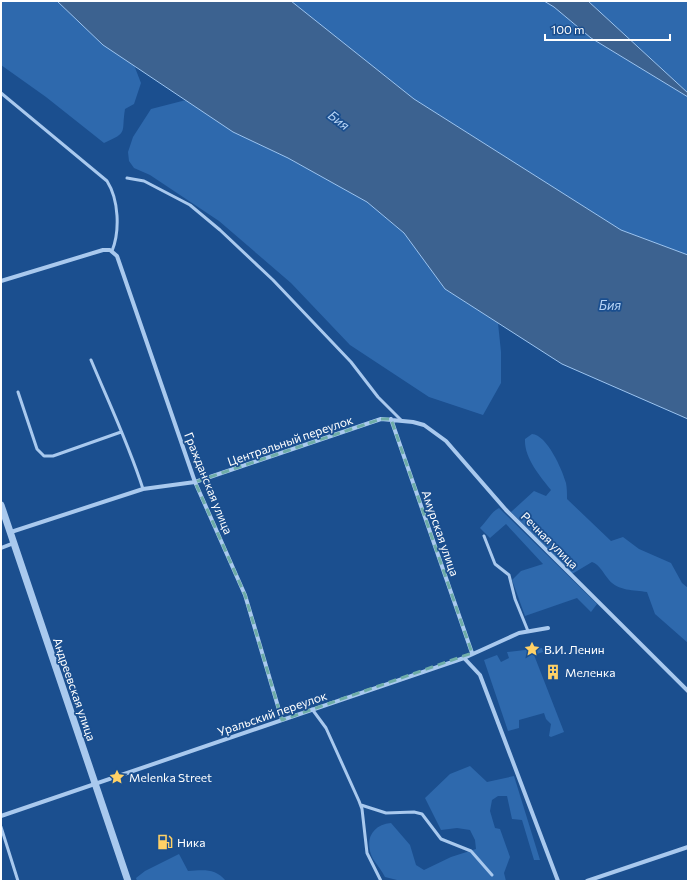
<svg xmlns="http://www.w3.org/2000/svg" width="689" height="882" viewBox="0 0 689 882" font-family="Commissioner,sans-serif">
<rect width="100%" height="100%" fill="#1b4f8f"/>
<path fill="#2e69ad" d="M1,1H57L103,45L134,65L141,83L134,104L125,109C121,133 129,132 104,143L46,97L1,65Z
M291,1H544L554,7L591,38L688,97V255L621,230L414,99Z
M588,1H688V93Z
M186,100L233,132L288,158L367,202L404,233L445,289L498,323L501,352V383L483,415L429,397L350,345L291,283L219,221L150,175L134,168L129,161L128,152L133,137L151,109Z
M532,434C547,435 562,469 566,483C567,488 567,494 567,499L611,541L623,537L639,549L671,563L682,583L688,588V643L655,614L647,592C634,590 618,591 609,580C603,573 600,565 592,562L572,574L511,512L534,491L546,496L551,490C540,476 524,458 525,439Z
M499,508L597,604L591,612L577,598L525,616L512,580L521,571L543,564L506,524L490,538L480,528C487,521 491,512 499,508Z
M542,648L543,652L534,655L564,732L551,737L549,736L551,724L546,719L544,713L519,720V728L508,731L484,660L497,655L501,662L509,658L507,652Z
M470,766L487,782L514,776L540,860H534L522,820L512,819L507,796H498L492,800L490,811L495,828L500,829L510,857L504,873L506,881H401L385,877C382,871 377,865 373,859C364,841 371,825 391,823L410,845L416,865L424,870L451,857L476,849L475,840L470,830L457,828L441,830L425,798L450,774Z
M179,854L188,871C204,870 215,868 226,881H137L136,878L145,871Z"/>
<path fill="#3c6290" stroke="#9cc4f0" d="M57,1H291L414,99L621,230L688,255V419L562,364L445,289L404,233L367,202L288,158L233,132L103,45Z
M544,1H588L688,93V97L591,38L554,7Z"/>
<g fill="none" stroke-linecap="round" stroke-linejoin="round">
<path stroke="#a9c9ee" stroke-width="3" d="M1,93L107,181C119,200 120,231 112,251
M127,178L144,181L190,205L220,230L273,280L351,362L378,397L401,420
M91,360C109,403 129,445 143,489
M18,392L37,449L44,456H53L121,432
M484,536L495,564L509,575L515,599L528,631
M312,709L326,728L359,801L362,809L367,853L381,881
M361,805L386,813L414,812L422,814L441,839L471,851L492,875
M1,827L18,881"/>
<path stroke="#a9c9ee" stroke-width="4" d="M1,281L103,250H110L117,256L195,482L245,595L282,720
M391,419L472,653
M11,532L143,489L195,482L381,419L413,422L424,425L446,441L506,510L688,691
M1,548L14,543
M464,658L480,675L558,881
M1,816L464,658L519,633L548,628
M587,881L688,847"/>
<path stroke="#a9c9ee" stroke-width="7" d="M1,505L128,881"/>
</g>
<path fill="none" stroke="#6fada8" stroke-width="3" stroke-dasharray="8 5" stroke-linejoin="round" d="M381,419H391L472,653L282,720L245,595L195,482Z"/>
<defs>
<symbol id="sight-bare" viewBox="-9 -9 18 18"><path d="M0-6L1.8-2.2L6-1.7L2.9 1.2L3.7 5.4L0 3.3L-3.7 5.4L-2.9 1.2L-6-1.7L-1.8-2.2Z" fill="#ffd166" stroke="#1b4f8f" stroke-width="2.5" paint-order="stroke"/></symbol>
<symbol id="building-bare" viewBox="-9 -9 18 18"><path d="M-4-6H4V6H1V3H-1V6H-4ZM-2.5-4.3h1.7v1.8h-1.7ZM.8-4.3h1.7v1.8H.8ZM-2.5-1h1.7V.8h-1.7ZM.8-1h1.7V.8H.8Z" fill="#ffd166" stroke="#1b4f8f" stroke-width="2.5" paint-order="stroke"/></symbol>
<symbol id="fuel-bare" viewBox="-9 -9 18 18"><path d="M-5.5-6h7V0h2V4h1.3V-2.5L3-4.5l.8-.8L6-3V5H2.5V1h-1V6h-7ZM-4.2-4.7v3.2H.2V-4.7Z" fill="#ffd166" stroke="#1b4f8f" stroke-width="2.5" paint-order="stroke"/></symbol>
</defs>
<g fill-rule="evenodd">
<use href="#sight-bare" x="521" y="638" width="22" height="22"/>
<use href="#building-bare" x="542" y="661" width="22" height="22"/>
<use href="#sight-bare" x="106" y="766" width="22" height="22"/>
<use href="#fuel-bare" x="154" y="831" width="22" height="22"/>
</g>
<g text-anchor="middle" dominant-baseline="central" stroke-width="3.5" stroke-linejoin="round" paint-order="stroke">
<g font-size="12" fill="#fff" stroke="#1b4f8f">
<text transform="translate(290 440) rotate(-19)">Центральный переулок</text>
<text transform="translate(209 483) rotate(68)">Гражданская улица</text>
<text transform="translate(441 533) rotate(71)">Амурская улица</text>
<text transform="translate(550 540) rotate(45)">Речная улица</text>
<text transform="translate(75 689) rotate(71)">Андреевская улица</text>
<text transform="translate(272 713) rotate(-19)">Уральский переулок</text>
</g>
<g font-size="12" fill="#fff" stroke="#1b4f8f" text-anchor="start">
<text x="544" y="649">В.И. Ленин</text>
<text x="565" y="672">Меленка</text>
<text x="129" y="777">Melenka Street</text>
<text x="177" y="842">Ника</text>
</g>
<g font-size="13" font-style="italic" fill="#b5d3f5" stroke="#1b4f8f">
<text transform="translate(339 120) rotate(37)">Бия</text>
<text x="610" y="305">Бия</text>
</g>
</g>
<rect width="689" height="882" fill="none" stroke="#ffffff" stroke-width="4"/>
<path d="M545 34v6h125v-6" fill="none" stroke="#ffffff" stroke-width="2"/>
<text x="551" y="34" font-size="12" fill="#ffffff" stroke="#1b4f8f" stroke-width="3" paint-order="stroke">100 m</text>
</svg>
